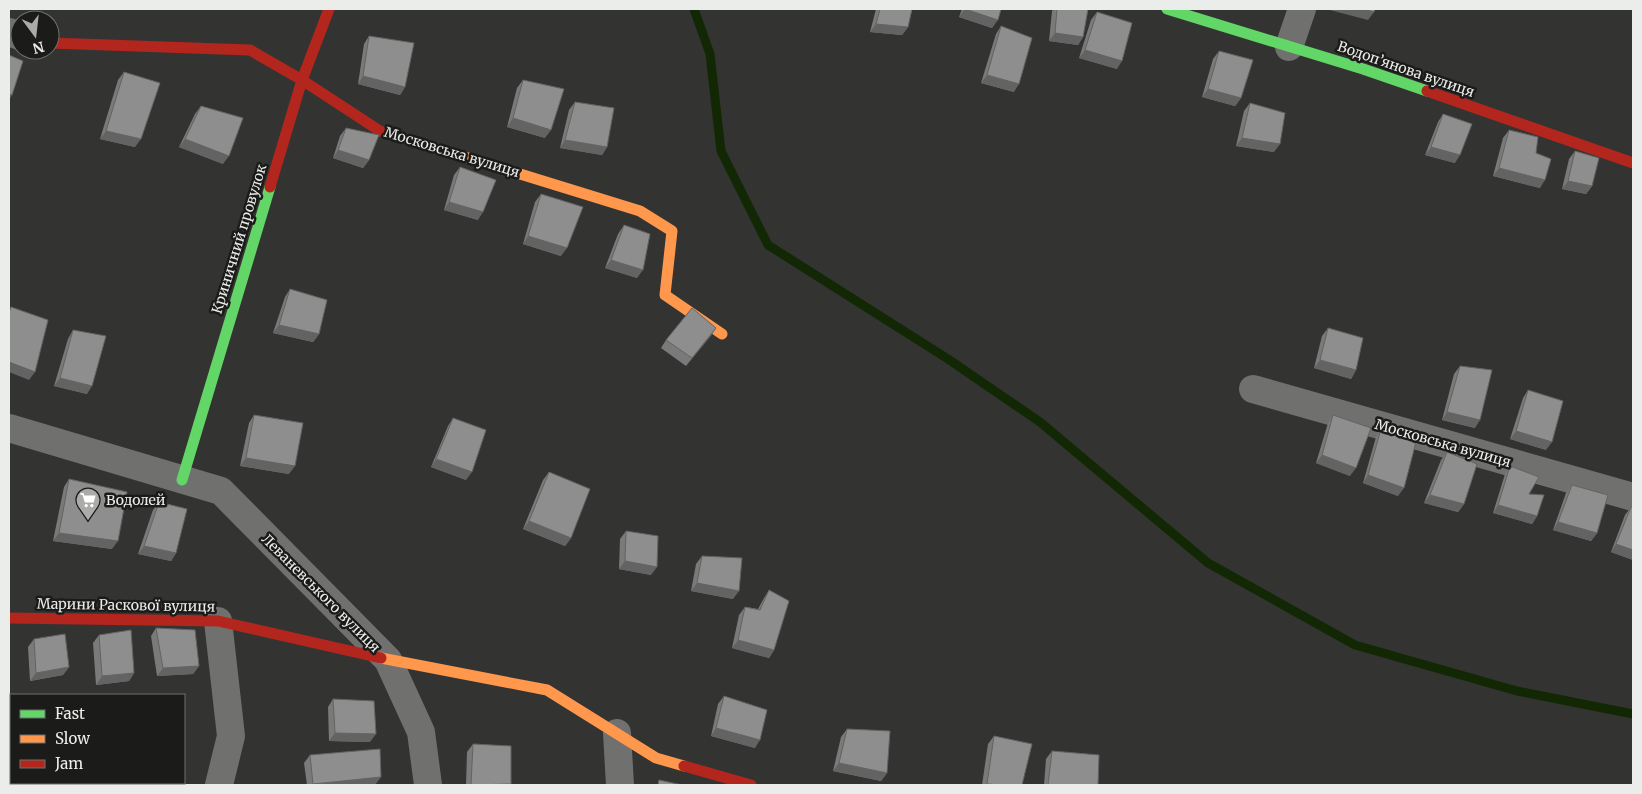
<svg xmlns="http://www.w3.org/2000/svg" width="1642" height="794" viewBox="0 0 1642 794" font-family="Merriweather,serif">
<rect width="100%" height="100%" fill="#333432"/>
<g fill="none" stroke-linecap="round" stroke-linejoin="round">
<path stroke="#122804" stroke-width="9" d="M694,9L710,54L721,151L768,245L948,359L1040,422L1208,563L1355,645L1517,691L1633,714"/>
<path stroke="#70716f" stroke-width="28" d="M9,32L20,36
M1289,47L1302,9
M1253,389L1633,497
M9,428L221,491L388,660L421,732L428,785
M218,621L231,736L219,785
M617,733L620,785"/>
<path stroke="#63d668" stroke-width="11" d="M1167,9L1363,69L1427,91
M182,480L270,187"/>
<path stroke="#ff974d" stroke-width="11" d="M455,154L640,211L672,231L665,295L722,334
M381,658L547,690L656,758L684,766"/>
<path stroke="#b3261e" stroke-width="11" d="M50,43L250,50L302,80L380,131L455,154
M1427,91L1633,163
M270,187L302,80L329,9
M9,618L218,621L381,658
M684,766L751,785"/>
</g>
<path fill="#797a79" d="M876,9H912L908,27L902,35L870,32Z
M962,9H1001L992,28L959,17Z
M1054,9H1088L1083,37L1078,45L1049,41L1052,11Z
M1097,12L1117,69L1079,58L1091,20Z
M1001,26L1014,92L981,83L996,34Z
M369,36L405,87L400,95L358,84L364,44Z
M1219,51L1241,98L1235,106L1202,97L1213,59Z
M124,72L135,147L100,139L118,80Z
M523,80L545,138L507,127L517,88Z
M575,102L607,147L602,155L560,148L569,110Z
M1250,103L1274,152L1236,146L1244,111Z
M201,106L223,164L179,147L195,114Z
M1443,114L1455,163L1425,155L1438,122Z
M346,128L369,160L363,168L333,158L340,136Z
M1509,130L1536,153L1540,188L1493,176L1503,138Z
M1575,151L1592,186L1586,194L1562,189L1569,159Z
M460,167L478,220L444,210L454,175Z
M541,194L561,256L523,244L535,202Z
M624,225L637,278L605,268L618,234Z
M290,289L319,334L313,342L273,333L285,297Z
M716,328L686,366L661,348L666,340Z
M1328,328L1356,370L1351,379L1314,368L1322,336Z
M73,330L87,394L54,386L68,339Z
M1460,366L1475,428L1442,420L1454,374Z
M1528,390L1546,450L1510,439L1523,398Z
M254,415L289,474L240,466L249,423Z
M1333,415L1350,476L1316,463L1328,423Z
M453,418L466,480L431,467L448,426Z
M1381,429L1398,496L1363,483L1376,437Z
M1447,452L1464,504L1458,512L1424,503L1441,460Z
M1510,466L1529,494L1537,516L1532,524L1493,513L1505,474Z
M549,472L571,538L565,546L523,529L543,480Z
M69,479L112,549L53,541L64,487Z
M1572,485L1597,533L1591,541L1553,530L1566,493Z
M159,502L176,553L171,561L138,554L153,510Z
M1631,507H1633V560L1611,552L1625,515Z
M626,531L651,575L619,569L620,539Z
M702,556L733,599L691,591L696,564Z
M769,590L774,650L769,658L732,648L739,615L745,607L758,609L764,598Z
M156,628L199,666L193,674L157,676L151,636Z
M99,635L134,673L129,681L96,685L93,643Z
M34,639L69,667L63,675L30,681L28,647Z
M724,696L755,748L711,736L718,704Z
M333,699L370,742L329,741L328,707Z
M847,729L887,773L881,781L833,771L841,737Z
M994,736L1022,785H982L988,744Z
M473,744L511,784L510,785H466L467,752Z
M1052,751L1098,785H1044L1046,759Z
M310,755L375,785H307L304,763Z"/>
<path fill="#636363" d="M965,9L998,20L992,28L959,17Z
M1326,9H1363L1374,12L1368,20Z
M876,24L908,27L902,35L870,32Z
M1055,33L1083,37L1078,45L1049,41Z
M1085,50L1122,61L1117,69L1079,58Z
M987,75L1019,84L1014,92L981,83Z
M363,76L405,87L400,95L358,84Z
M1208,89L1241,98L1235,106L1202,97Z
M9,94L12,95L9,100Z
M513,118L551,130L545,138L507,127Z
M106,131L141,139L135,147L100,139Z
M1242,138L1280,144L1274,152L1236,146Z
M185,139L229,156L223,164L179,147Z
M565,140L607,147L602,155L560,148Z
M1431,147L1460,155L1455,163L1425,155Z
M338,150L369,160L363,168L333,158Z
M1499,168L1545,180L1540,188L1493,176Z
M1568,181L1592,186L1586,194L1562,189Z
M449,202L483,212L478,220L444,210Z
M528,236L567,248L561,256L523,244Z
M611,260L643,270L637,278L605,268Z
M279,325L319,334L313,342L273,333Z
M716,328L711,336L686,366L692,358Z
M1320,360L1356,370L1351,379L1314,368Z
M9,362L35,372L29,380L9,372Z
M60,378L92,386L87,394L54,386Z
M1447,412L1480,420L1475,428L1442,420Z
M1516,431L1552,442L1546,450L1510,439Z
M1322,455L1356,468L1350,476L1316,463Z
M246,458L295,466L289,474L240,466Z
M436,459L472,472L466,480L431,467Z
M1368,475L1404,488L1398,496L1363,483Z
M1430,495L1464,504L1458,512L1424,503Z
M1498,505L1537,516L1532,524L1493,513Z
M529,521L571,538L565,546L523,529Z
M1558,522L1597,533L1591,541L1553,530Z
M59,533L118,541L112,549L53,541Z
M1616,544L1633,550V560L1611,552Z
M144,546L176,553L171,561L138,554Z
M625,561L657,567L651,575L619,569Z
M697,583L739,591L733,599L691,591Z
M738,640L774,650L769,658L732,648Z
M199,666L193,674L157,676L163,668Z
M69,667L63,675L30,681L36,673Z
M134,673L129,681L96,685L102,676Z
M716,728L760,740L755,748L711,736Z
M335,733L376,734L370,742L329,741Z
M839,763L887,773L881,781L833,771Z
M381,777L375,785H312L313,784Z
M511,784L510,785H471Z"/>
<path fill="#8d8e8d" stroke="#636363" d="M880,9H912L908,27L876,24Z
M965,9H1001L998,20Z
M1057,9H1088L1083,37L1055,33Z
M1363,9H1375L1374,12Z
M1097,12L1132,23L1122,61L1085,50Z
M1001,26L1032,38L1019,84L987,75Z
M369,36L414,43L405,87L363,76Z
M1219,51L1253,60L1241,98L1208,89Z
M9,55L23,61L12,95L9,94Z
M124,72L160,83L141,139L106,131Z
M523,80L564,89L551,130L513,118Z
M575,102L614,108L607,147L565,140Z
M1250,103L1285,113L1280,144L1242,138Z
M201,106L243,118L229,156L185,139Z
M1443,114L1472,124L1460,155L1431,147Z
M346,128L379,135L369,160L338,150Z
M1509,130L1538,137L1536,153L1551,159L1545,180L1499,168Z
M1575,151L1599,158L1592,186L1568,181Z
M460,167L496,180L483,212L449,202Z
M541,194L583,207L567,248L528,236Z
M624,225L650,234L643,270L611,260Z
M290,289L327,300L319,334L279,325Z
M11,307L48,320L35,372L9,362V313Z
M692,308L716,328L692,358L666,340Z
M1328,328L1363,338L1356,370L1320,360Z
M73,330L106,336L92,386L60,378Z
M1460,366L1492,370L1480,420L1447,412Z
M1528,390L1563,401L1552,442L1516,431Z
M254,415L303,423L295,466L246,458Z
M1333,415L1371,428L1356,468L1322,455Z
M453,418L486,430L472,472L436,459Z
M1381,429L1416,442L1404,488L1368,475Z
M1447,452L1477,464L1464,504L1430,495Z
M1510,466L1539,477L1529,494L1544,495L1537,516L1498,505Z
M549,472L590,489L571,538L529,521Z
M69,479L127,492L118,541L59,533Z
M1572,485L1608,495L1597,533L1558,522Z
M159,502L187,509L176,553L144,546Z
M1631,507H1633V550L1616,544Z
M626,531L658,536L657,567L625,561Z
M702,556L742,558L739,591L697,583Z
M769,590L789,601L774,650L738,640L745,607L760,610Z
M156,628L195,630L199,666L163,668Z
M131,630L134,673L102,676L99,635Z
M65,634L69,667L36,673L34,639Z
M724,696L767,710L760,740L716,728Z
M333,699L374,701L376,734L335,733Z
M847,729L890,731L887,773L839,763Z
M994,736L1032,744L1022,785H1002L987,784Z
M473,744L511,746V784L471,785Z
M380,749L381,777L313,784L310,755Z
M1052,751L1099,755L1098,785H1048Z
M659,780L682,785H658Z"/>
<defs>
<symbol id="supermarket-pin" viewBox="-11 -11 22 30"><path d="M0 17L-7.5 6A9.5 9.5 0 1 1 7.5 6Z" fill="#abacaa" stroke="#1b1c1a"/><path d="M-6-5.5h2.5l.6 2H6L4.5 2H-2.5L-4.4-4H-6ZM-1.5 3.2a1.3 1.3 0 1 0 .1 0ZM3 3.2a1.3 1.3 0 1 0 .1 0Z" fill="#fff"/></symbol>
</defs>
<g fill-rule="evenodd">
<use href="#supermarket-pin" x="74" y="486" width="28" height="38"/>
</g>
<g text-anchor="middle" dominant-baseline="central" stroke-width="5" stroke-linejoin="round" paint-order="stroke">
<g font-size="14" fill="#ebedea" stroke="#1b1c1a">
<text transform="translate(1406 69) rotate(19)">Водоп’янова вулиця</text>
<text transform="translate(452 152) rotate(17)">Московська вулиця</text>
<text transform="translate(239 239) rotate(-73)">Криничний провулок</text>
<text transform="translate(1443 443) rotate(16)">Московська вулиця</text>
<text transform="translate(321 593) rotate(45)">Леваневського вулиця</text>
<text transform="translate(126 605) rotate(1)">Марини Раскової вулиця</text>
</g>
<g font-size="14" fill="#ebedea" stroke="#1b1c1a" text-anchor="start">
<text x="106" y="500">Водолей</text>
</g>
</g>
<rect width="1642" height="794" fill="none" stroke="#ebedea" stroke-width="20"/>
<rect x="10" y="694" width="175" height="90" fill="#1b1c1a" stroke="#6e706d"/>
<rect x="20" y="710" width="25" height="8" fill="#63d668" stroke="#6e706d"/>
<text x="55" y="719" font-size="15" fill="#ebedea">Fast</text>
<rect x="20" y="735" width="25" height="8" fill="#ff974d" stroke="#6e706d"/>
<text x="55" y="744" font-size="15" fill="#ebedea">Slow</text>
<rect x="20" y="760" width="25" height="8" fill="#b3261e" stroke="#6e706d"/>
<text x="55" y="769" font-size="15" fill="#ebedea">Jam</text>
<g transform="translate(35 35) rotate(165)"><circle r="24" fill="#1b1c1a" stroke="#6e706d"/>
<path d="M0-4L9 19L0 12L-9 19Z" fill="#abacaa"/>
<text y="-8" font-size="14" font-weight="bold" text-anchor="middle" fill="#ebedea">N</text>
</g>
</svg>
